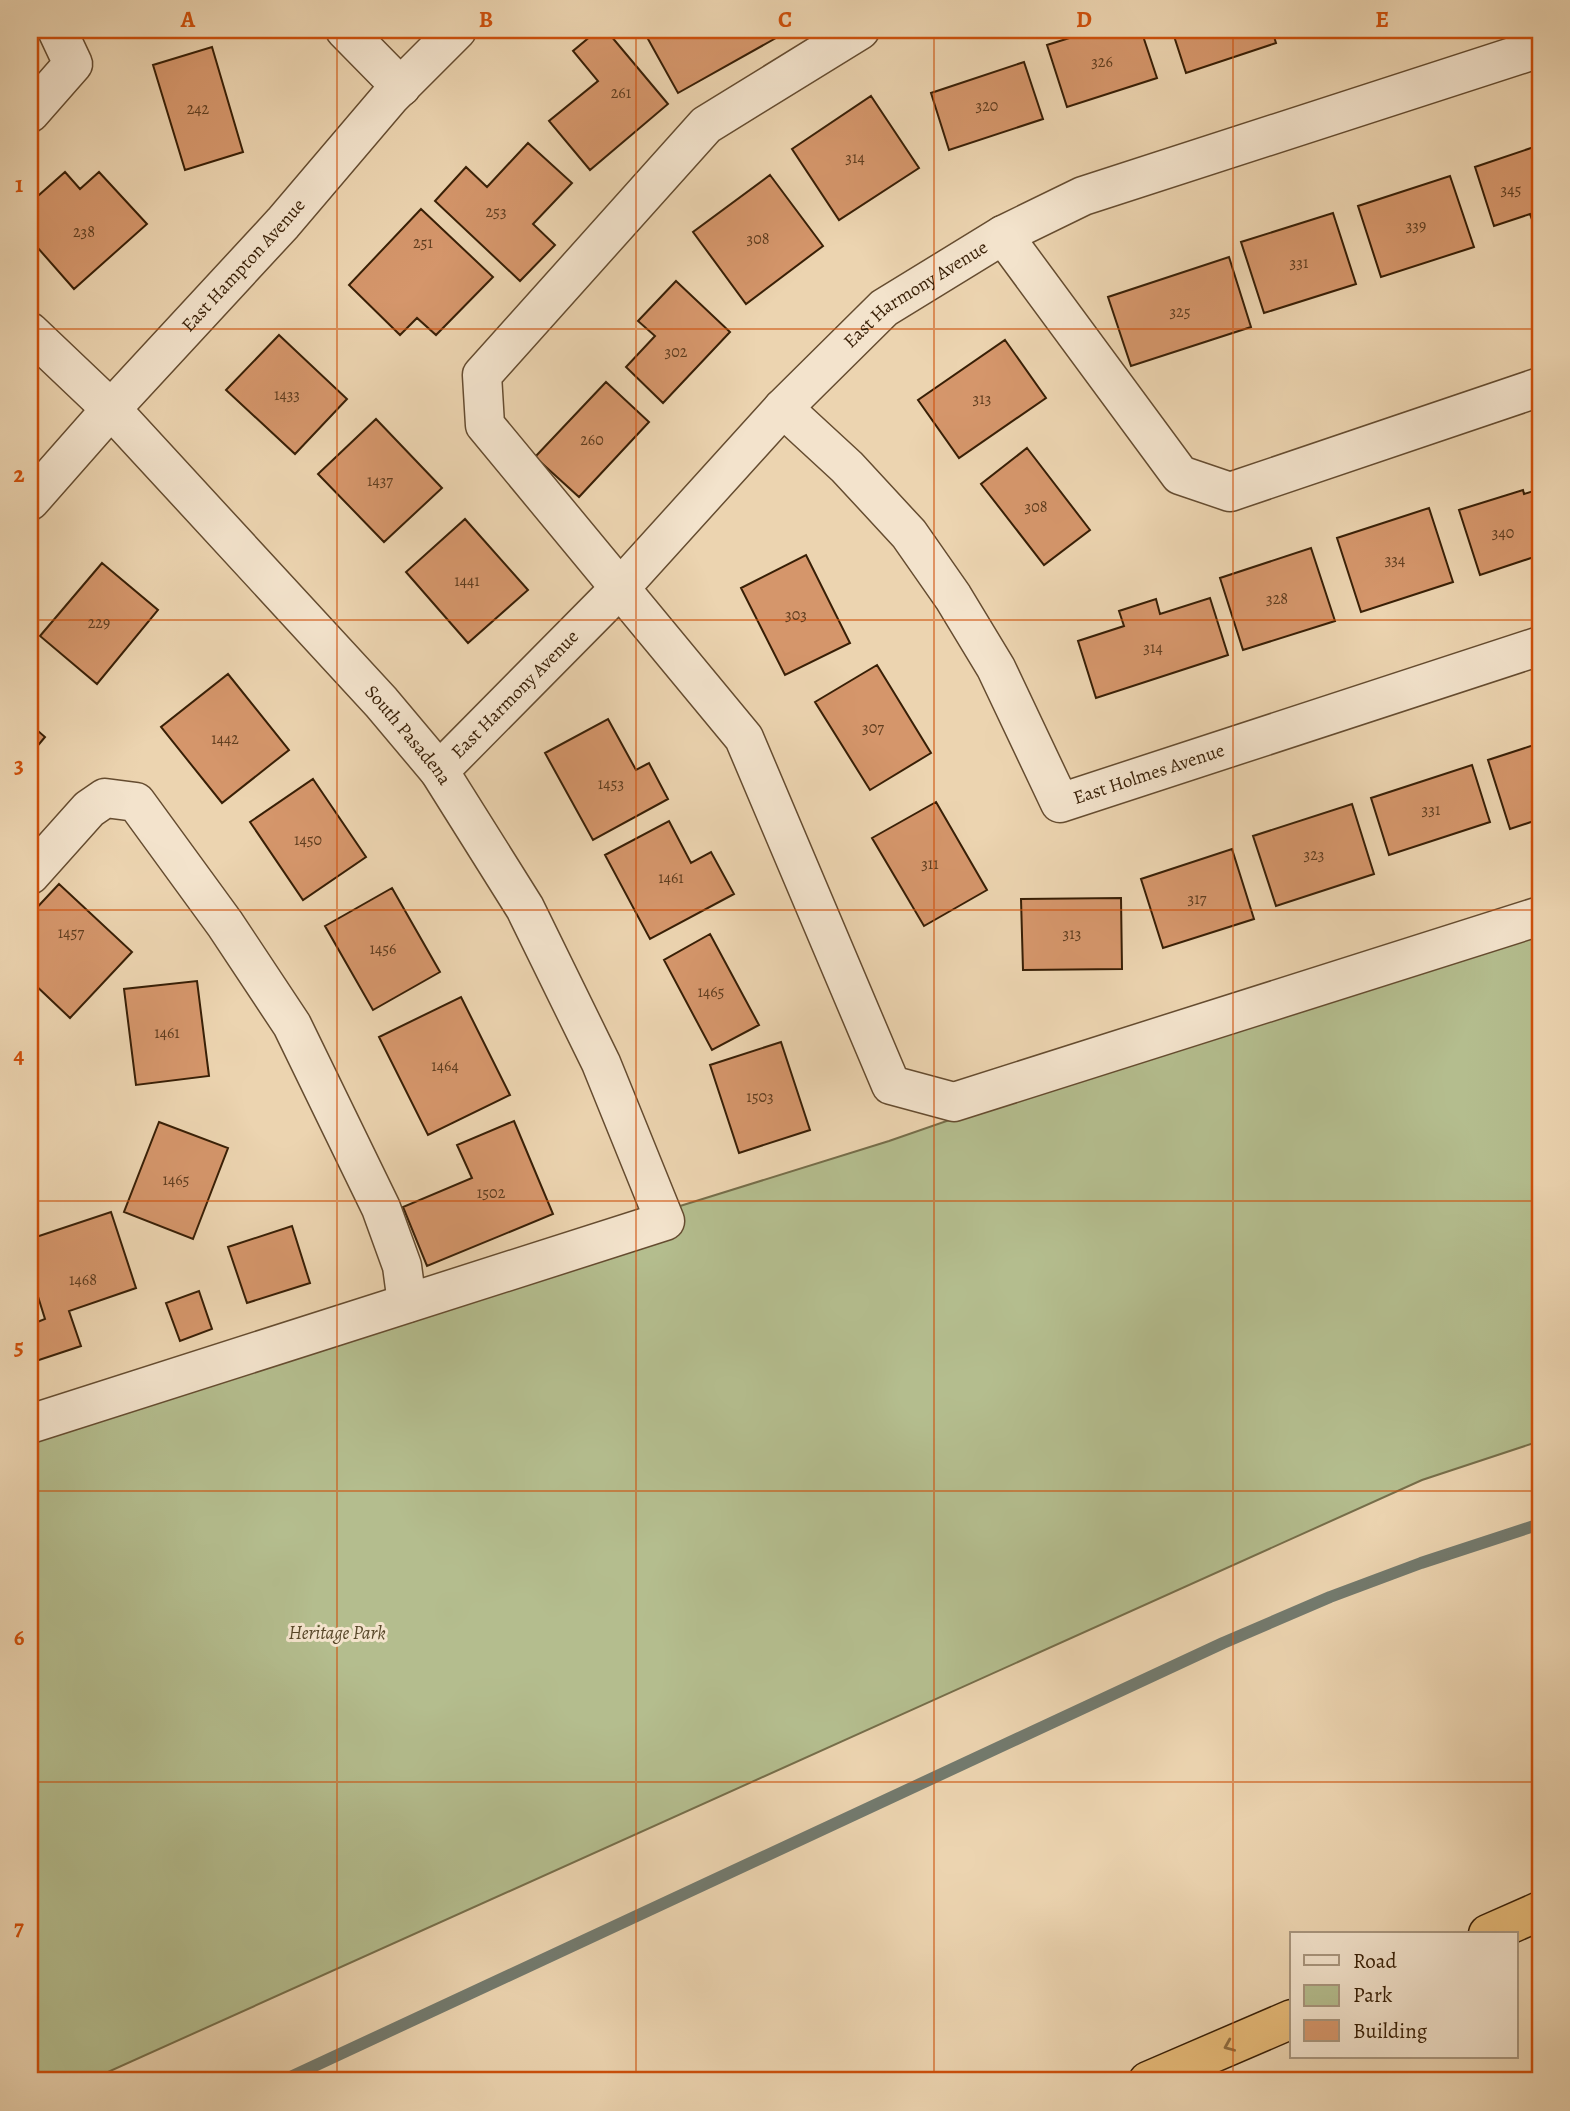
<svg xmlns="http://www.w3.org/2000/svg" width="1570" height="2111" viewBox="0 0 1570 2111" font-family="Alegreya,serif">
<rect width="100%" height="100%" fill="#ecd4b0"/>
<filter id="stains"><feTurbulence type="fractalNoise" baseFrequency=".00286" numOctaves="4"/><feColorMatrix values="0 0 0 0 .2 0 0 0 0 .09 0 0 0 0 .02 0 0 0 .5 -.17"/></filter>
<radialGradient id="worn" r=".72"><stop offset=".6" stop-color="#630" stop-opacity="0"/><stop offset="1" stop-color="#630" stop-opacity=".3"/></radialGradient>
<path fill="#b4bd8e" stroke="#766e4a" stroke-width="2" d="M1540,915V1441L1422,1480L88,2081H30V1408L889,1141Z"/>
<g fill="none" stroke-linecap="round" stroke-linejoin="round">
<path stroke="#737a6e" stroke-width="12" d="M282,2081L1223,1643L1330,1597L1421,1563L1540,1524"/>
</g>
<path fill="#d5966b" stroke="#381f06" stroke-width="2" d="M598,30H606L668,104L590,170L549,121L598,81L573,51Z
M643,30H771L776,38L678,93Z
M1095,30H1141L1157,78L1067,107L1047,45Z
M1172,30H1272L1276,43L1186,73Z
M212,47L243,152L185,170L153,65Z
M1024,62L1043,119L949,150L931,93Z
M871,96L919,168L839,220L792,149Z
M528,143L572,183L533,224L555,245L520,281L435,201L466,167L487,187Z
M1540,145V227L1535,228L1530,214L1494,226L1475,167Z
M65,172L80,189L99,172L147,224L74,289L30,239V203Z
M770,175L823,246L746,304L693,232Z
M1450,176L1474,247L1381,277L1358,206Z
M421,209L493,277L436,335L417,318L400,335L349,285Z
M1333,213L1356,284L1264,313L1241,242Z
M1229,257L1251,327L1131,366L1108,297Z
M676,281L730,332L663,403L626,367L655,336L638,321Z
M279,335L347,399L295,454L226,390Z
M1005,340L1046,398L959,458L918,400Z
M606,382L649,422L579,497L535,457Z
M376,419L442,488L384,542L318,474Z
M1027,448L1090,530L1044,565L981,484Z
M1540,489V555L1480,575L1459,510L1523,490L1524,494Z
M1429,508L1453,582L1361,612L1337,538Z
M465,519L528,590L468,643L406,572Z
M1311,548L1335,621L1243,650L1220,578Z
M806,555L850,643L785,675L741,588Z
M102,563L158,610L97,684L40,636Z
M1210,598L1228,655L1096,698L1078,641L1124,626L1119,611L1156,599L1160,614Z
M877,665L931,753L870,790L815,702Z
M228,674L289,750L222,803L161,727Z
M608,719L636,770L649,763L668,799L593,840L545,753Z
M30,724L45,737L30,755Z
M1540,743V819L1510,829L1488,760Z
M1472,765L1490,822L1389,855L1371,798Z
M313,779L366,857L303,900L250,822Z
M936,802L987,890L924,926L872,838Z
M1352,804L1374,874L1276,906L1253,836Z
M669,821L691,863L711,852L734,894L650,939L605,855Z
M1232,849L1254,919L1163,948L1141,879Z
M59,884L132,952L70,1018L30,980V915Z
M392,888L440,972L373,1010L325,926Z
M1121,898L1122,969L1023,970L1021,899Z
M710,934L759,1025L712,1050L664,960Z
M197,981L209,1076L136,1085L124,989Z
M461,997L510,1095L428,1135L379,1037Z
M781,1042L810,1130L739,1153L710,1065Z
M514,1121L553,1214L427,1266L403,1207L472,1178L457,1145Z
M159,1122L228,1148L193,1239L124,1212Z
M111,1212L136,1288L69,1311L81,1346L33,1362L30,1352V1325L45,1319L30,1271V1239Z
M292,1226L310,1283L247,1303L228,1247Z
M199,1291L212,1329L180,1341L166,1303Z"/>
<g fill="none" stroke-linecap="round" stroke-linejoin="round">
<defs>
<g id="minor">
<path d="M345,30L401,87"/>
<path d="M860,30L706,125L482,375L485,425L744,738L891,1085L954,1102L1540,916"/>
<path d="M30,113L73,64L57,30"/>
<path d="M1003,235L1180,475L1230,492L1540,387"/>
<path id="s1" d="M30,332L111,409L381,702L439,771L525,908L601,1063L665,1221L30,1424"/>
<path id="s2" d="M783,408L847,467L909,534L953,597L996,668L1060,803L1540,646"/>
<path id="s3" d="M30,501L111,409L283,223L391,96L457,30"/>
<path id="s4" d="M439,771L620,588L783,408L884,308L1003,235L1083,196L1540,48"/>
<path d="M30,875L89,809L105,798L136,802L225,924L292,1025L381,1208L402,1266L407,1303"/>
</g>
<path id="highway" d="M1488,1934L1540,1911
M1148,2081L1292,2019"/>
</defs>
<use href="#minor" stroke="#654c30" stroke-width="41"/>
<use href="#highway" stroke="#381f06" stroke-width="41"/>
<use href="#minor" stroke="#f3e3cc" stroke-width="38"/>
<use href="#highway" stroke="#e6ba78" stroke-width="38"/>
</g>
<defs><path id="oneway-chevron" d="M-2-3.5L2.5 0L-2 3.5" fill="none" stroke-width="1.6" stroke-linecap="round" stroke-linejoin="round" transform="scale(1.75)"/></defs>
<use stroke="#8f6c3f" href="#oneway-chevron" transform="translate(1229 2046) rotate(157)"/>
<path fill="none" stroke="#ce500b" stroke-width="2" stroke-opacity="0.55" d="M337,30V2081M636,30V2081M934,30V2081M1233,30V2081M30,329H1540M30,620H1540M30,910H1540M30,1201H1540M30,1491H1540M30,1782H1540"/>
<g text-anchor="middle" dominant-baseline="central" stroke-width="6" stroke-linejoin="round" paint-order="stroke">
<g font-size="16" fill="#5f3d1f">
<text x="1102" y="62">326</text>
<text x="621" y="93">261</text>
<text x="987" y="106">320</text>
<text x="198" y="109">242</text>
<text x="855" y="158">314</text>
<text x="1511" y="190">345</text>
<text x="496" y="212">253</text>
<text x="1416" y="226">339</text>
<text x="84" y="232">238</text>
<text x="758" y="239">308</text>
<text x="423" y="243">251</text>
<text x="1299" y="263">331</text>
<text x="1180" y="312">325</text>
<text x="676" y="352">302</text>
<text x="287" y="395">1433</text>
<text x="982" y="399">313</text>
<text x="592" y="440">260</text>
<text x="380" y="481">1437</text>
<text x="1036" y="507">308</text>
<text x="1503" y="533">340</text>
<text x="1395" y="560">334</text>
<text x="467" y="581">1441</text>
<text x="1277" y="599">328</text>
<text x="796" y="615">303</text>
<text x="99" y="623">229</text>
<text x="1153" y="648">314</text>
<text x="873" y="728">307</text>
<text x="225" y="739">1442</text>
<text x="611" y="784">1453</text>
<text x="1431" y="810">331</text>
<text x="308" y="840">1450</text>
<text x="1314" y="855">323</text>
<text x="930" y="864">311</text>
<text x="671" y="878">1461</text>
<text x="1197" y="899">317</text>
<text x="71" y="933">1457</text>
<text x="1072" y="934">313</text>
<text x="383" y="949">1456</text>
<text x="711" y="992">1465</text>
<text x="167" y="1033">1461</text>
<text x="445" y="1066">1464</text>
<text x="760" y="1097">1503</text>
<text x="176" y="1180">1465</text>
<text x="491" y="1193">1502</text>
<text x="83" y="1280">1468</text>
</g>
<g font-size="19" fill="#381f06" stroke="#f3e3cc">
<text stroke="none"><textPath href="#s3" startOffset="318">East Hampton Avenue</textPath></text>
<text stroke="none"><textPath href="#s4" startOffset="676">East Harmony Avenue</textPath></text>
<text stroke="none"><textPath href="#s4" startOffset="108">East Harmony Avenue</textPath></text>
<text stroke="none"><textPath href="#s1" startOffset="553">South Pasadena</textPath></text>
<text stroke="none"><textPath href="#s2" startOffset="581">East Holmes Avenue</textPath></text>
</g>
<g font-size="19" font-style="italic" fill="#574628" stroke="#f3e3cc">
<text x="337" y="1633">Heritage Park</text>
</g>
</g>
<rect width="1570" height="2111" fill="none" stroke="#ecd4b0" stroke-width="77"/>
<rect x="1290" y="1932" width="228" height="126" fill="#f3e3cc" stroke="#a8957d" stroke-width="2"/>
<rect x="1304" y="1955" width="35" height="10" fill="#f3e3cc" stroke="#a8957d" stroke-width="2"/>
<text x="1353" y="1968" font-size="21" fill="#381f06">Road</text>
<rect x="1304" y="1985" width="35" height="21" fill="#b4bd8e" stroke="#a8957d" stroke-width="2"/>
<text x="1353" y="2002" font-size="21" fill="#381f06">Park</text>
<rect x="1304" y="2020" width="35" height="21" fill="#d5966b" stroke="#a8957d" stroke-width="2"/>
<text x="1353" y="2038" font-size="21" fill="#381f06">Building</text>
<rect x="38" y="38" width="1494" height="2034" fill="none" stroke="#ce500b" stroke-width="2.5"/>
<g font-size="23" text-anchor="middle" font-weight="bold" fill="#ce500b">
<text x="188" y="27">A</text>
<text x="486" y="27">B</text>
<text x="785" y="27">C</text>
<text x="1084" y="27">D</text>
<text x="1382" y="27">E</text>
<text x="19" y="192">1</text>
<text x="19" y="482">2</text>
<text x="19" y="773">3</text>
<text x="19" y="1063">4</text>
<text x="19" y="1354">5</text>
<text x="19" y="1645">6</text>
<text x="19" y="1935">7</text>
</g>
<rect width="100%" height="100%" filter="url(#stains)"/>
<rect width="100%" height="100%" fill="url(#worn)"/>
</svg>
